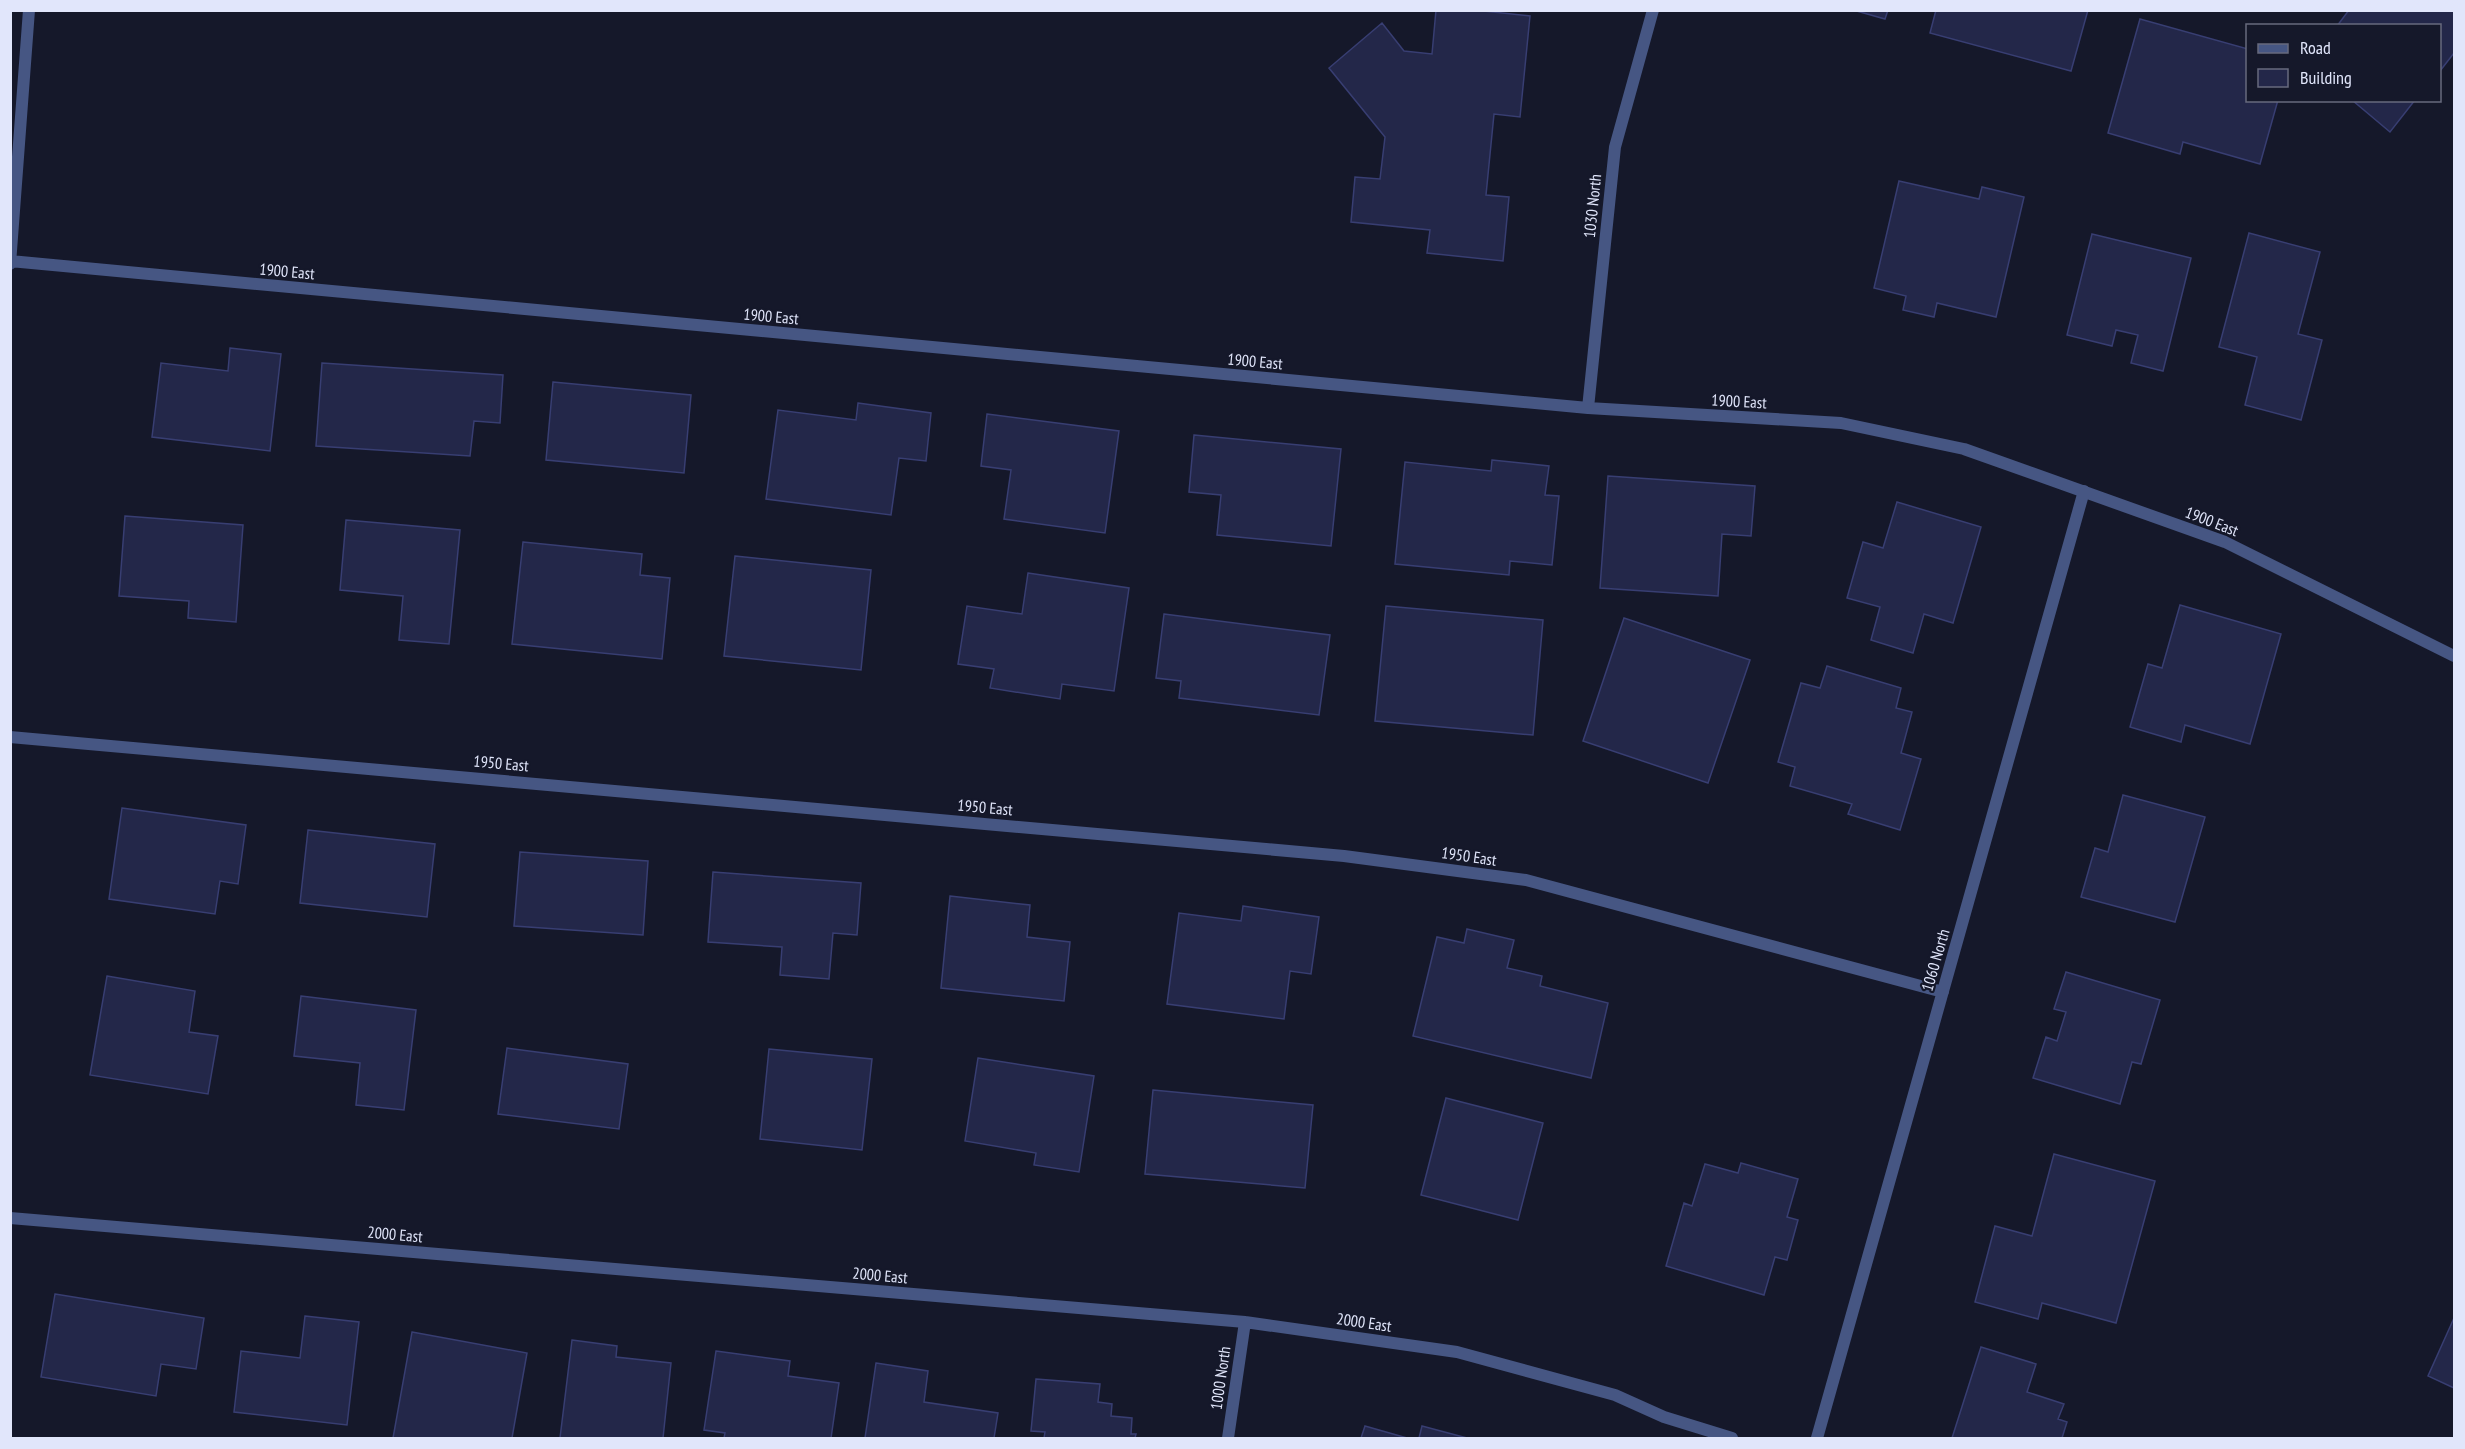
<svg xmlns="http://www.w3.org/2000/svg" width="2465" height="1449" viewBox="0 0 2465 1449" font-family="'PT Sans Narrow',sans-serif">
<rect width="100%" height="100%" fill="#15182a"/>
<path fill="#232749" stroke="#383e72" stroke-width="1.5" d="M1436,10H1474L1530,16L1520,117L1494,114L1486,195L1509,197L1503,261L1427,253L1430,230L1351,222L1355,177L1380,179L1385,137L1329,68L1382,23L1404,51L1432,54Z
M1853,10H1888L1885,19Z
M1936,10H2088L2071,71L1930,33Z
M2349,10H2454V53L2440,71V26H2337Z
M2140,19L2248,49V100H2278L2260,164L2183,142L2180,154L2108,133Z
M2352,100H2415L2390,132Z
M1899,181L1979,199L1982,187L2024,197L1996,317L1937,303L1934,317L1903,310L1906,296L1874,288Z
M2249,233L2320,252L2298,334L2322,340L2301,420L2245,405L2257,357L2219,347Z
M2092,234L2191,258L2163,371L2131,363L2138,335L2116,330L2112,346L2067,335Z
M230,348L281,354L270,451L152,437L161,363L228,371Z
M322,363L503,375L500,423L474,421L470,456L316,446Z
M553,382L691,395L684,473L546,460Z
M858,403L931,413L926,461L899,458L891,515L766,499L778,410L856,420Z
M987,414L1119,431L1105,533L1004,519L1011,470L981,466Z
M1194,435L1341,449L1331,546L1217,535L1221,495L1189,492Z
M1492,460L1549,466L1545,495L1559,496L1552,565L1510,561L1509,575L1395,564L1405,462L1491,471Z
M1608,476L1755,486L1751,536L1722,534L1718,596L1600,588Z
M1897,502L1981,527L1953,623L1924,614L1913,653L1871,640L1880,607L1847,598L1863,542L1883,548Z
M125,516L243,525L236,622L188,618L189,601L119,596Z
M346,520L460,530L449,644L399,640L403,596L340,590Z
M523,542L642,554L640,575L670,578L662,659L512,644Z
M735,556L871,570L861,670L724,656Z
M1028,573L1129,588L1114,691L1062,684L1060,699L990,688L994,669L958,664L967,606L1022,614Z
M2180,605L2281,634L2250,744L2185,725L2181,742L2130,727L2148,664L2162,668Z
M1386,606L1543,620L1533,735L1375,721Z
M1164,614L1330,635L1319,715L1179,698L1181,681L1156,678Z
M1624,618L1750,660L1708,783L1583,741Z
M1827,666L1901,688L1896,708L1912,712L1901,753L1921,759L1900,830L1848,814L1852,804L1790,786L1795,767L1778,762L1801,683L1820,688Z
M2123,795L2205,817L2175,922L2081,897L2095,848L2108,852Z
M122,808L246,825L238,884L220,881L215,914L109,899Z
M308,830L435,844L427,917L300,903Z
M520,852L648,861L643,935L514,926Z
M713,872L861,883L857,935L833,933L829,979L780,975L782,947L708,942Z
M950,896L1030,905L1027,937L1070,942L1064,1001L941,988Z
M1243,906L1319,917L1311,974L1290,971L1284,1019L1167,1004L1179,913L1241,921Z
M1467,929L1514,940L1507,968L1542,976L1540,986L1608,1003L1591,1078L1413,1036L1437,937L1464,943Z
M2066,972L2160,1000L2141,1064L2132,1062L2120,1104L2033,1078L2046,1037L2057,1041L2066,1012L2054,1009Z
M107,976L195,991L189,1032L218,1036L208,1094L90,1075Z
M301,996L416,1010L404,1110L356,1105L360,1063L294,1056Z
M507,1048L628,1064L619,1129L498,1114Z
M769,1049L872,1059L862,1150L760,1139Z
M978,1058L1094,1076L1079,1172L1034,1165L1036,1153L965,1141Z
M1153,1090L1313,1105L1305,1188L1145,1174Z
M1446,1098L1543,1123L1518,1220L1421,1195Z
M2054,1154L2155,1181L2116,1323L2042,1303L2038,1319L1975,1302L1995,1226L2032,1236Z
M1741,1163L1798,1179L1787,1217L1798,1220L1787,1260L1775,1257L1764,1295L1666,1266L1684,1203L1692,1206L1705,1164L1738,1173Z
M55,1294L204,1318L196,1369L161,1364L156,1396L41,1377Z
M305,1316L359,1322L347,1425L234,1412L241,1351L300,1358Z
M2454,1318V1388L2428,1376Z
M412,1332L527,1353L512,1438H393Z
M572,1340L617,1346L616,1357L671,1363L663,1438H560Z
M1981,1347L2036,1364L2027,1392L2064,1404L2058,1419L2067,1422L2062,1438H1952Z
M716,1351L790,1361L788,1376L839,1383L831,1438H724L725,1433L704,1430Z
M876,1363L928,1371L924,1402L998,1413L994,1438H865Z
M1036,1379L1100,1384L1098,1402L1112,1404L1111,1416L1132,1418L1131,1434H1136L1135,1438H1044L1045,1432L1031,1431Z
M1365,1426L1407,1438H1361Z
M1422,1426L1467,1438H1419Z"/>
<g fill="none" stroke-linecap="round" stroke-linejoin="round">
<path stroke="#465683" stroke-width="12" d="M10,261L1588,408L1841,423L1964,449L2225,542L2454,656
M10,264L29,10
M1588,408L1615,147L1653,10
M10,737L1344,856L1526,880L1943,992
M10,1218L1245,1322L1457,1352L1615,1395L1664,1417L1732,1438
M1228,1438L1245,1322
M1817,1438L2084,491"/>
</g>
<g text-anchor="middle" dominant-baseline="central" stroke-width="4.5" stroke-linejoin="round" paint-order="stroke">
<g font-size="16" fill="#e1e6fb" stroke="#15182a">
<text transform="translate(1592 206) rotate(-84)">1030 North</text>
<text transform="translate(287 271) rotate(5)">1900 East</text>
<text transform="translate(771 316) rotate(5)">1900 East</text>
<text transform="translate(1255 361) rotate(5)">1900 East</text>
<text transform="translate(1739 401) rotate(3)">1900 East</text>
<text transform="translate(2212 521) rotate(21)">1900 East</text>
<text transform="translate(501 763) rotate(5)">1950 East</text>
<text transform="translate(985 807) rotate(5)">1950 East</text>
<text transform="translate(1469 856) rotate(8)">1950 East</text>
<text transform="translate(1935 960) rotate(-74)">1060 North</text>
<text transform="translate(395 1234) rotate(5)">2000 East</text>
<text transform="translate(880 1275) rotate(5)">2000 East</text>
<text transform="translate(1364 1322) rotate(8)">2000 East</text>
<text transform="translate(1220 1378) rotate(-82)">1000 North</text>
</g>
</g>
<rect width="2465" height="1449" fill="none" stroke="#e1e6fb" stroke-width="24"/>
<rect x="2246" y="24" width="195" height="78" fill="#15182a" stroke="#676a7e" stroke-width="1.5"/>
<rect x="2258" y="44" width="30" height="9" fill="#465683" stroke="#676a7e" stroke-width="1.5"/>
<text x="2300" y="54" font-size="18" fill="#e1e6fb">Road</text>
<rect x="2258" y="69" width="30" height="18" fill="#232749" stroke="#676a7e" stroke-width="1.5"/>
<text x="2300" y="84" font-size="18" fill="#e1e6fb">Building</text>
</svg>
